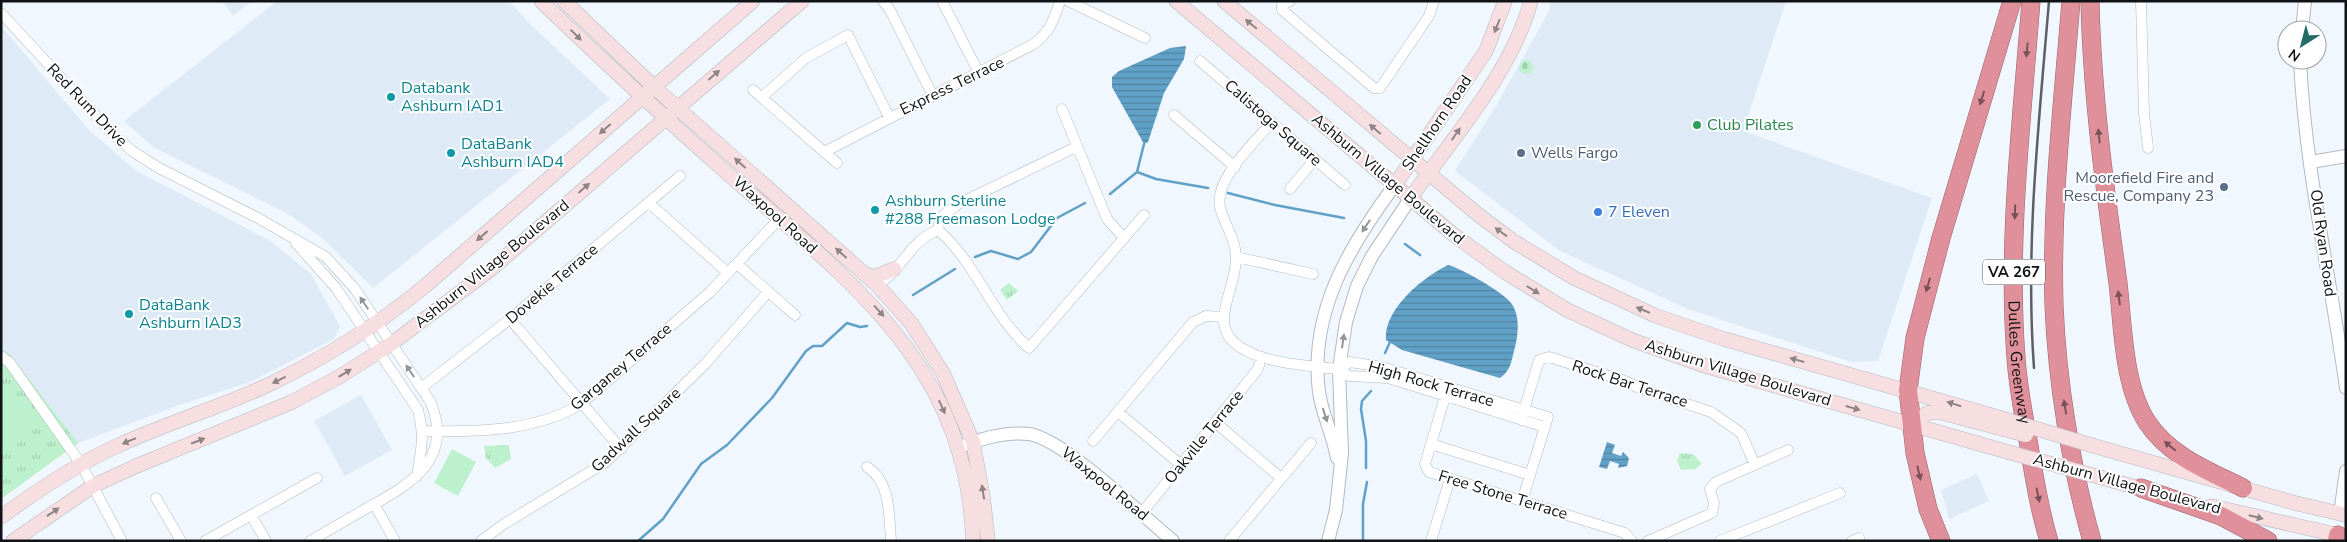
<svg xmlns="http://www.w3.org/2000/svg" width="2347" height="542" viewBox="0 0 2347 542" font-family="'Nunito Sans',sans-serif">
<defs>
<pattern id="grass-tufts" width="24" height="20" patternUnits="userSpaceOnUse" patternTransform="scale(1.25)"><rect width="24" height="20" fill="#bdf1cd"/><path d="M3 7l-1-3M5 7V3M7 7l1-3M15 17l-1-3M17 17v-4M19 17l1-3" fill="none" stroke="#a1ceaf"/></pattern>
<pattern id="cemetery-stones" width="16" height="16" patternUnits="userSpaceOnUse" patternTransform="scale(1.25)"><rect width="16" height="16" fill="#bdf1cd"/><path d="M2 7V4a2 2 0 0 1 4 0v3zM10 15v-3a2 2 0 0 1 4 0v3z" fill="#a1ceaf"/></pattern>
<pattern id="water-rules" width="6" height="5" patternUnits="userSpaceOnUse" patternTransform="scale(1.25)"><rect width="6" height="5" fill="#61a1c7"/><path d="M0 2.5h6" fill="none" stroke="#4f82a0"/></pattern>
</defs>
<rect width="100%" height="100%" fill="#f0f7ff"/>
<path fill="#deebf7" d="M222,1H252L233,16Z
M277,1H509L530,24L610,99L373,288L322,238L288,214L153,147L124,121Z
M1550,1H1786L1743,131L1932,198L1878,361L1851,362L1688,309L1560,251L1455,171L1496,106L1549,11Z
M1,26L90,131L135,170L269,240L311,274L340,326L334,339L250,382L174,407L78,443L10,354L1,349Z
M361,395L392,450L345,476L314,421Z
M1977,474L1989,501L1949,519L1941,490Z"/>
<path fill="url(#grass-tufts)" d="M1009,283L1018,291L1007,300L1000,290Z
M1,349L10,354L78,443L1,499Z
M509,445L511,459L495,468L486,458L484,446Z
M1680,453L1693,454L1702,464L1695,469L1681,470L1677,461Z"/>
<path fill="url(#cemetery-stones)" d="M1519 67a7 7 0 1 1 14 0a7 7 0 1 1-14 0Z"/>
<path fill="#bdf1cd" d="M1,387L35,429L15,444L1,450Z
M452,449L476,462L458,496L434,483Z"/>
<path fill="url(#water-rules)" d="M1186,46L1184,59L1164,93L1148,142L1144,144L1112,87V77L1119,71L1170,48Z
M1448,265C1461,268 1503,292 1511,303C1521,316 1518,337 1514,351C1511,363 1510,371 1500,378L1402,350L1386,340C1383,310 1423,277 1448,265Z
M1607,442L1615,445L1612,453L1621,456L1623,452L1629,458L1627,466L1618,468L1619,464L1610,461L1607,469L1599,467Z"/>
<g fill="none" stroke-linecap="round" stroke-linejoin="round">
<path stroke="#61a1c7" stroke-width="2.5" d="M1137,172L1156,179L1208,188
M1228,193L1275,205L1344,218
M1110,194L1137,172L1144,144
M1405,244L1420,255
M975,257L991,251L1018,259L1031,252L1057,218L1085,203
M913,295L955,269
M1385,353L1390,342
M1366,468V441L1361,409L1362,401L1371,391
M638,541L663,519L701,464L727,445L772,398L806,351L813,346H822L847,323L860,327L867,326
M1363,541V504L1367,482"/>
<defs>
<path id="minor" d="M883,1L890,10L933,96
M942,1L979,73
M1068,1L1145,38
M1290,1L1282,5V10L1374,88H1380L1429,16L1434,1
M2141,1L2144,113L2148,148
M1,13L111,132L132,151L159,168L258,218L326,257L355,289L430,401C455,459 411,484 367,508C348,519 329,530 310,541
M1200,61L1345,185
M753,90L837,163
M762,97L806,58L848,35L889,117
M1062,109L1107,219L1124,238
M1174,115L1235,167
M1272,122C1255,142 1214,179 1220,207C1224,224 1236,239 1236,258C1236,278 1225,298 1224,318C1221,363 1309,366 1339,369
M824,152L1032,45C1049,34 1054,20 1060,1
M1290,189L1315,159
M649,203L728,273
M938,230C976,262 991,315 1029,348L1144,215
M296,243L336,288L418,410C425,439 421,449 417,476
M1236,257L1313,274
M737,264L795,315
M877,285C902,271 908,242 938,230L940,218L958,204L1076,147
M510,319L621,449
M1,356L10,363L81,464L122,541
M1339,369L1350,362L1382,367L1548,417L1522,501
M1339,369L1349,376L1388,378L1545,427
M1448,387L1425,464L1429,472L1625,533L1632,541
M421,388L510,319L680,176
M1118,412L1181,465
M1521,420L1539,360L1549,357L1625,381L1639,388L1711,412L1741,433L1755,465
M1216,423L1281,478
M423,431C475,432 537,432 582,403L710,292L779,219
M1093,441L1193,322L1206,316L1224,317
M1431,444L1530,475
M867,467C891,482 889,516 891,541
M156,498L181,541
M374,504L395,541
M1141,514L1258,369L1261,357
M251,515L266,541
M205,541L317,478
M481,541L504,524L606,462L706,363L768,292
M1229,541L1311,443
M1431,541L1450,479
M1648,541L1712,513L1714,503L1710,489L1716,482L1788,450
M1720,541L1840,493
M1852,541L1859,538"/>
<path id="tertiary" d="M2302,30L2305,1
M2300,60C2305,170 2331,279 2346,388
M2311,162L2346,156
M957,448C979,439 1005,431 1029,434C1062,438 1143,516 1173,541
M1337,458C1333,435 1322,414 1319,392C1309,312 1349,247 1394,186
M2340,514L2346,471
M1328,541L1336,510L1342,453L1339,369L1346,322L1357,286L1372,256L1410,199"/>
<path id="secondary" d="M541,1C602,60 664,117 727,173C848,280 967,363 973,541
M564,1L654,87L877,285L911,323L943,373L973,442L983,497L988,541
M1176,1L1454,235L1505,272L1567,310L1632,340L1702,365L2008,452
M1224,1L1476,213L1513,241L1574,278L1656,316L1724,339L2001,418
M1394,186L1486,51L1505,1
M1410,199C1452,138 1511,74 1531,1
M865,274L875,277L894,269
M1912,425L1927,413L1939,412L2003,429
M2094,446L2295,503L2346,515
M2099,477L2149,491
M2211,506L2346,537
M1,517C38,490 75,465 117,446C166,423 219,408 268,385C323,359 376,326 424,287L753,1
M13,541L93,486L134,467L292,402L339,377L391,344L490,270L802,1"/>
<g id="motorway">
<path id="s1" d="M2031,1C2022,120 2007,239 2016,358C2018,389 2025,421 2030,452C2035,482 2040,512 2049,541"/>
<path d="M2071,1C2063,102 2051,204 2054,305C2057,382 2071,467 2092,541"/>
<path d="M2090,1C2092,96 2105,189 2118,283C2123,326 2123,385 2147,422C2169,456 2209,471 2243,488"/>
<path d="M2141,488L2221,516L2268,541"/>
<path d="M1941,541L1928,509L1915,453L1908,390L1915,338L1941,238L2012,1"/>
<path d="M2337,541L2338,535"/>
</g>
</defs>
<use href="#minor" stroke="#b2b9c0" stroke-width="11"/>
<use href="#tertiary" stroke="#b2b9c0" stroke-width="14"/>
<use href="#secondary" stroke="#b2b9c0" stroke-width="15"/>
<use href="#motorway" stroke="#97646c" stroke-width="19"/>
<use href="#minor" stroke="#fff" stroke-width="10"/>
<use href="#tertiary" stroke="#fff" stroke-width="12"/>
<use href="#secondary" stroke="#f6dee1" stroke-width="14"/>
<use href="#motorway" stroke="#e0909b" stroke-width="18"/>
<path stroke="#5c6065" stroke-width="2.5" d="M2034,368C2025,245 2039,123 2049,1"/>
<defs>
<path id="secondary-bridge" d="M2001,418L2094,446
M2003,429L2026,435
M2008,452L2099,477"/>
</defs>
<use href="#secondary-bridge" stroke="#b2b9c0" stroke-width="15" stroke-linecap="butt"/>
<use href="#secondary-bridge" stroke="#f6dee1" stroke-width="14"/>
</g>
<defs><path id="oneway-solid" d="M-6-.8H1V-3.2L6.5 0L1 3.2V.8H-6Z" transform="scale(1.25)"/></defs>
<g fill="#8e8385">
<use href="#oneway-solid" transform="translate(1251 24) rotate(-140)"/>
<use href="#oneway-solid" transform="translate(1497 26) rotate(111)"/>
<use href="#oneway-solid" transform="translate(576 35) rotate(44)"/>
<use href="#oneway-solid" transform="translate(714 75) rotate(-41)"/>
<use href="#oneway-solid" transform="translate(605 129) rotate(139)"/>
<use href="#oneway-solid" transform="translate(1375 129) rotate(-139)"/>
<use href="#oneway-solid" transform="translate(1456 134) rotate(-55)"/>
<use href="#oneway-solid" transform="translate(740 163) rotate(-138)"/>
<use href="#oneway-solid" transform="translate(584 188) rotate(-41)"/>
<use href="#oneway-solid" transform="translate(1501 232) rotate(-144)"/>
<use href="#oneway-solid" transform="translate(482 236) rotate(139)"/>
<use href="#oneway-solid" transform="translate(841 253) rotate(-138)"/>
<use href="#oneway-solid" transform="translate(1533 290) rotate(32)"/>
<use href="#oneway-solid" transform="translate(1643 310) rotate(-158)"/>
<use href="#oneway-solid" transform="translate(879 311) rotate(48)"/>
<use href="#oneway-solid" transform="translate(1797 360) rotate(-164)"/>
<use href="#oneway-solid" transform="translate(345 373) rotate(-31)"/>
<use href="#oneway-solid" transform="translate(279 380) rotate(154)"/>
<use href="#oneway-solid" transform="translate(1954 404) rotate(-163)"/>
<use href="#oneway-solid" transform="translate(942 407) rotate(66)"/>
<use href="#oneway-solid" transform="translate(1853 408) rotate(16)"/>
<use href="#oneway-solid" transform="translate(129 441) rotate(157)"/>
<use href="#oneway-solid" transform="translate(198 441) rotate(-21)"/>
<use href="#oneway-solid" transform="translate(983 492) rotate(-99)"/>
<use href="#oneway-solid" transform="translate(53 512) rotate(-34)"/>
<use href="#oneway-solid" transform="translate(2256 517) rotate(14)"/>
</g>
<g fill="#785258">
<use href="#oneway-solid" transform="translate(2027 50) rotate(95)"/>
<use href="#oneway-solid" transform="translate(1982 98) rotate(107)"/>
<use href="#oneway-solid" transform="translate(2099 136) rotate(-96)"/>
<use href="#oneway-solid" transform="translate(2015 212) rotate(91)"/>
<use href="#oneway-solid" transform="translate(1928 285) rotate(106)"/>
<use href="#oneway-solid" transform="translate(2119 298) rotate(-97)"/>
<use href="#oneway-solid" transform="translate(2065 407) rotate(-99)"/>
<use href="#oneway-solid" transform="translate(2170 446) rotate(-140)"/>
<use href="#oneway-solid" transform="translate(1919 473) rotate(77)"/>
<use href="#oneway-solid" transform="translate(2038 495) rotate(78)"/>
</g>
<g fill="#939596">
<use href="#oneway-solid" transform="translate(1366 226) rotate(123)"/>
<use href="#oneway-solid" transform="translate(364 303) rotate(-124)"/>
<use href="#oneway-solid" transform="translate(1343 341) rotate(-82)"/>
<use href="#oneway-solid" transform="translate(410 371) rotate(-124)"/>
<use href="#oneway-solid" transform="translate(1325 415) rotate(72)"/>
</g>
<g fill="#0f9aa8" stroke="#fff" stroke-width="2">
<circle cx="391" cy="97" r="5"/>
<circle cx="451" cy="153" r="5"/>
<circle cx="875" cy="210" r="5"/>
<circle cx="129" cy="314" r="5"/>
</g>
<circle fill="#2e9e5b" stroke="#fff" stroke-width="2" cx="1697" cy="125" r="5"/>
<g fill="#5c6f8a" stroke="#fff" stroke-width="2">
<circle cx="1521" cy="153" r="5"/>
<circle cx="2224" cy="187" r="5"/>
</g>
<circle fill="#3f7fe0" stroke="#fff" stroke-width="2" cx="1598" cy="212" r="5"/>
<g text-anchor="middle" dominant-baseline="central" stroke-width="4" stroke-linejoin="round" paint-order="stroke">
<rect fill="#fff" stroke="#585a5b" stroke-width="1" x="1983" y="259.5" width="62" height="25" rx="4"/>
<g font-size="15" font-weight="bold" fill="#101315">
<text x="2014" y="272">VA 267</text>
</g>
<g font-size="16" fill="#101315" stroke="#fff">
<text transform="translate(952 86) rotate(-26)">Express Terrace</text>
<text transform="translate(87 105) rotate(46)">Red Rum Drive</text>
<text transform="translate(1273 123) rotate(41)">Calistoga Square</text>
<text transform="translate(1437 123) rotate(-56)">Shellhorn Road</text>
<text transform="translate(1388 179) rotate(40)">Ashburn Village Boulevard</text>
<text transform="translate(775 215) rotate(42)">Waxpool Road</text>
<text transform="translate(2323 243) rotate(82)">Old Ryan Road</text>
<text transform="translate(492 264) rotate(-39)">Ashburn Village Boulevard</text>
<text transform="translate(552 284) rotate(-40)">Dovekie Terrace</text>
<text stroke="none"><textPath href="#s1" startOffset="362">Dulles Greenway</textPath></text>
<text transform="translate(621 367) rotate(-40)">Garganey Terrace</text>
<text transform="translate(1738 373) rotate(17)">Ashburn Village Boulevard</text>
<text transform="translate(1431 384) rotate(16)">High Rock Terrace</text>
<text transform="translate(1630 384) rotate(18)">Rock Bar Terrace</text>
<text transform="translate(636 430) rotate(-43)">Gadwall Square</text>
<text transform="translate(1204 437) rotate(-51)">Oakville Terrace</text>
<text transform="translate(1105 484) rotate(39)">Waxpool Road</text>
<text transform="translate(2127 484) rotate(15)">Ashburn Village Boulevard</text>
<text transform="translate(1503 495) rotate(17)">Free Stone Terrace</text>
</g>
<g font-size="16" fill="#0d838f" stroke="#fff" text-anchor="start">
<text x="401" y="88">Databank<tspan x="401" dy="18">Ashburn IAD1</tspan></text>
<text x="461" y="144">DataBank<tspan x="461" dy="18">Ashburn IAD4</tspan></text>
<text x="885" y="201">Ashburn Sterline<tspan x="885" dy="18">#288 Freemason Lodge</tspan></text>
<text x="139" y="305">DataBank<tspan x="139" dy="18">Ashburn IAD3</tspan></text>
</g>
<g font-size="16" fill="#27864d" stroke="#fff" text-anchor="start">
<text x="1707" y="125">Club Pilates</text>
</g>
<g font-size="16" fill="#4e5e75" stroke="#fff" text-anchor="start">
<text x="1531" y="153">Wells Fargo</text>
<text x="2214" y="178" text-anchor="end">Moorefield Fire and<tspan x="2214" dy="18">Rescue, Company 23</tspan></text>
</g>
<g font-size="16" fill="#366cbe" stroke="#fff" text-anchor="start">
<text x="1608" y="212">7 Eleven</text>
</g>
</g>
<rect width="2347" height="542" fill="none" stroke="#101315" stroke-width="5"/>
<g transform="translate(2302 45) rotate(216)"><circle r="24" fill="#ffffff" stroke="#9fa1a1"/>
<path d="M0-4L9 19L0 12L-9 19Z" fill="#236d67"/>
<text y="-8" font-size="14" font-weight="bold" text-anchor="middle" fill="#101315">N</text>
</g>
</svg>
